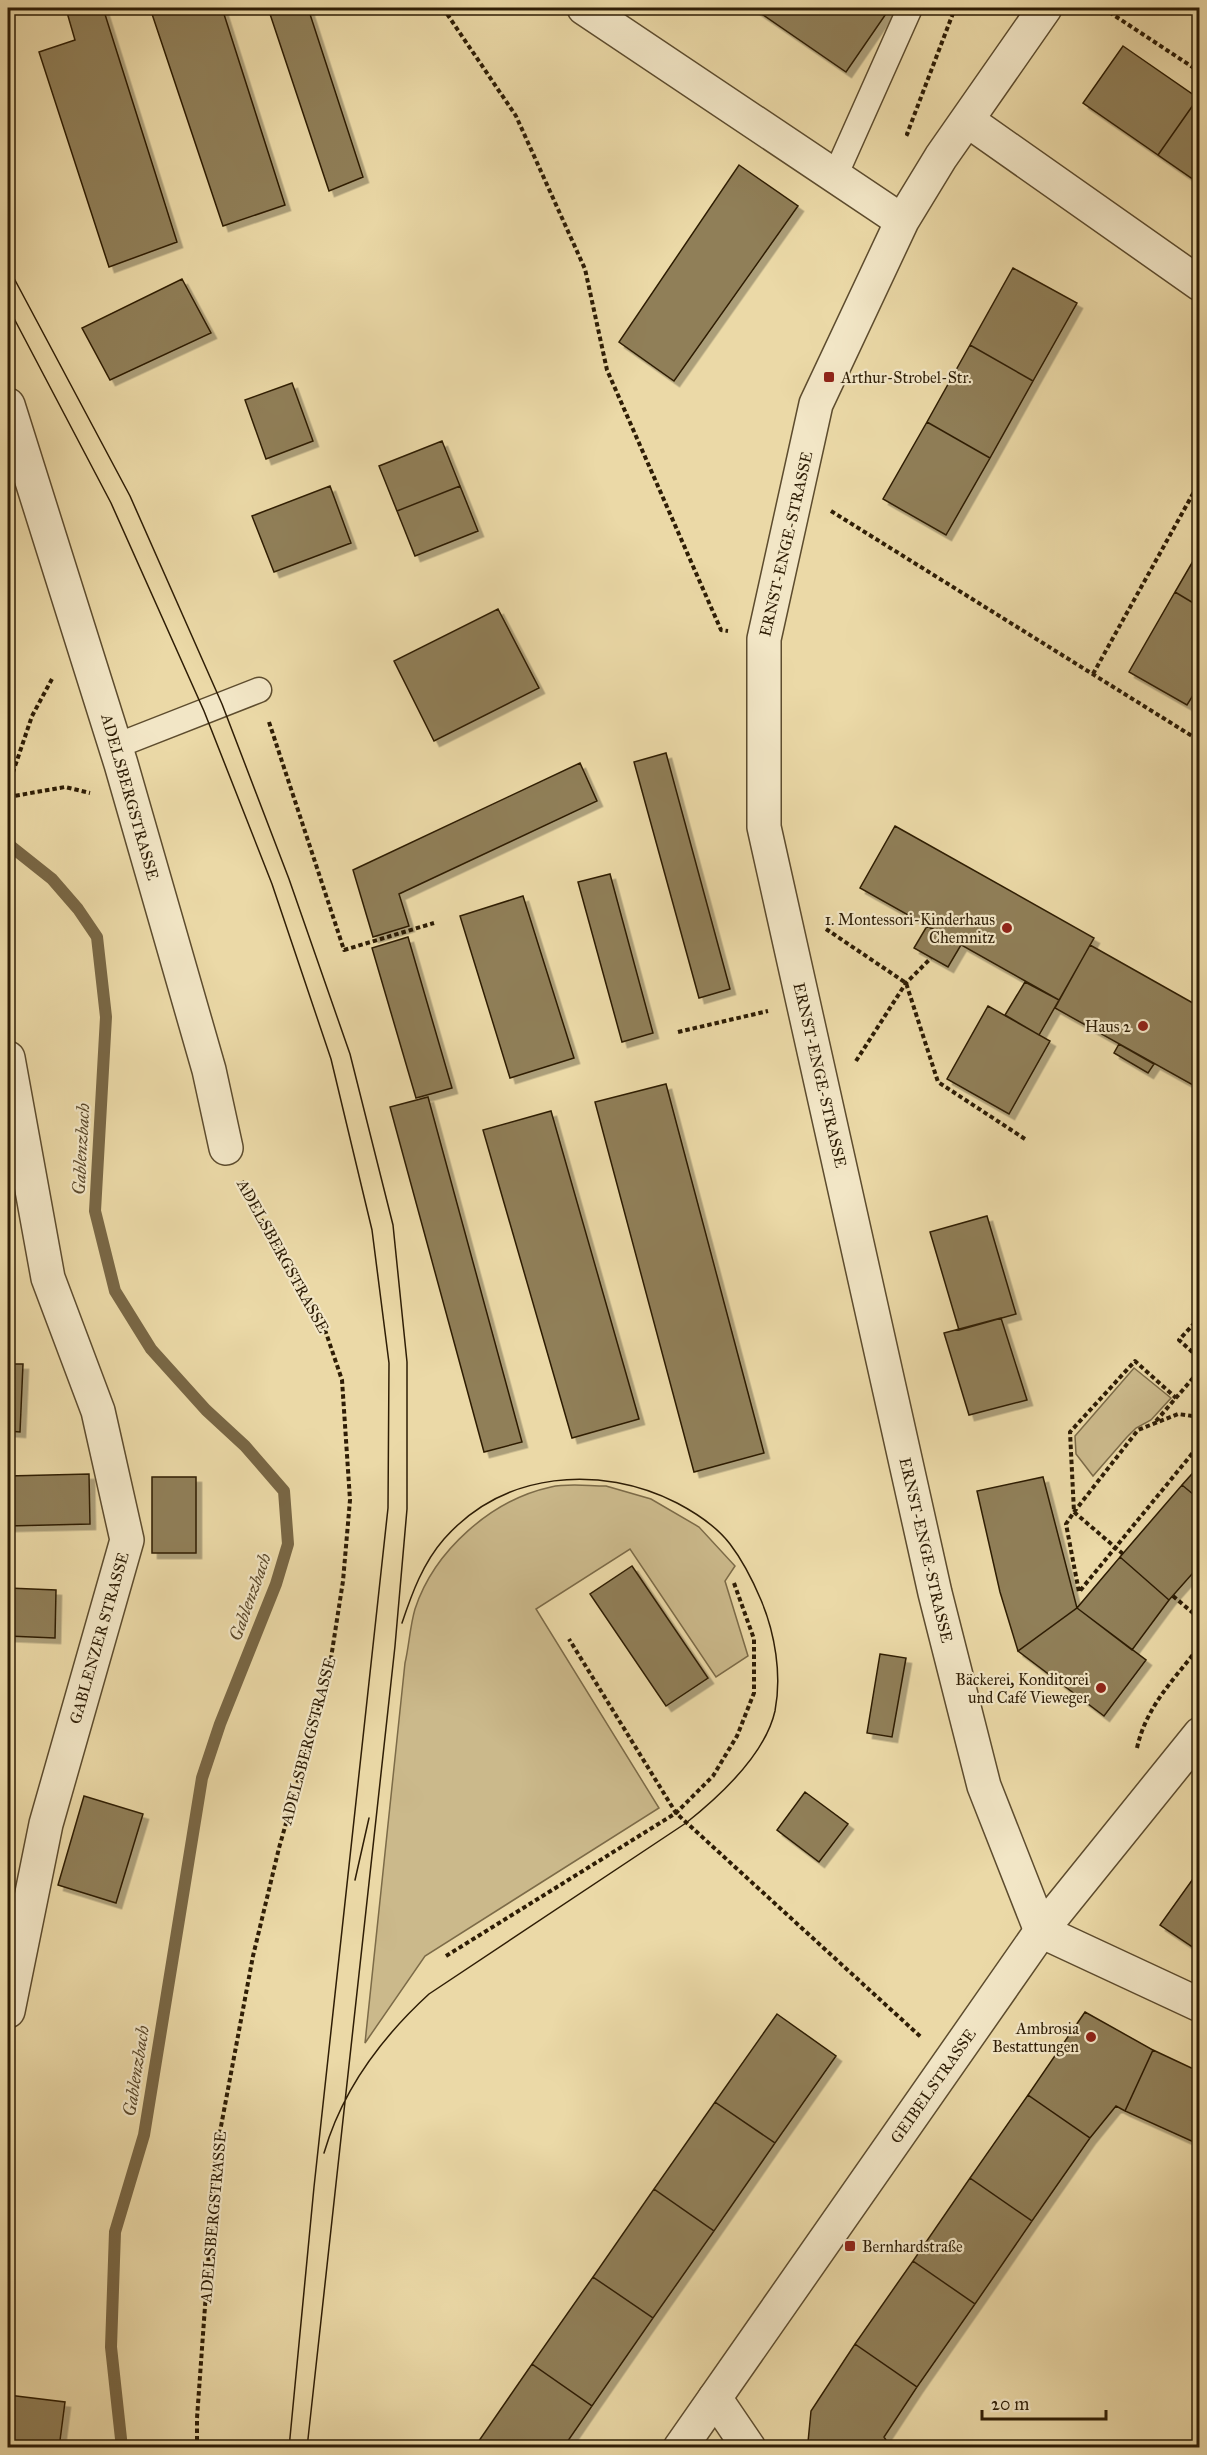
<svg xmlns="http://www.w3.org/2000/svg" width="1207" height="2455" viewBox="0 0 1207 2455" font-family="'IM FELL Great Primer',serif">
<defs>
<filter id="shadow"><feDropShadow dx="5.5" dy="5.5" stdDeviation="0" flood-color="#0004"/></filter>
</defs>
<rect width="100%" height="100%" fill="#ebd9a7"/>
<filter id="stains"><feTurbulence type="fractalNoise" baseFrequency=".00333" numOctaves="4"/><feColorMatrix values="0 0 0 0 .2 0 0 0 0 .09 0 0 0 0 .02 0 0 0 .5 -.17"/></filter>
<radialGradient id="worn" r=".72"><stop offset=".6" stop-color="#630" stop-opacity="0"/><stop offset="1" stop-color="#630" stop-opacity=".3"/></radialGradient>
<path fill="#cbb98b" stroke="#7c6b48" stroke-width="1.5" d="M1134,1368L1171,1398L1151,1420L1136,1428L1127,1437L1093,1476L1076,1454L1075,1436Z
M606,1486L651,1499L699,1527L735,1566L725,1581L748,1656L716,1677L630,1549L536,1609L659,1808L425,1956L365,2043L405,1663C409,1646 410,1626 415,1609C434,1551 491,1500 551,1487C568,1483 588,1486 606,1486Z"/>
<g fill="none" stroke-linecap="round" stroke-linejoin="round">
<path stroke="#796745" stroke-width="12" d="M8,844L52,879L78,909L97,937L106,1017L95,1211L115,1291L151,1349L206,1410L245,1446L284,1491L288,1544L276,1584L220,1724L202,1778L144,2135L115,2232L111,2347L122,2448"/>
</g>
<path fill="#907f59" stroke="#2e1d05" stroke-width="1.5" filter="url(#shadow)" d="M103,8L177,242L109,267L39,52L75,40L66,9Z
M150,8H222L285,205L223,226Z
M268,8H308L363,177L329,191Z
M753,8H890L846,72Z
M1123,46L1198,98L1158,155L1083,103Z
M1198,98L1200,99V184L1158,155Z
M739,165L798,206L674,381L619,342Z
M1013,268L1077,303L1033,381L970,345Z
M182,279L211,333L110,380L82,328Z
M970,345L1033,381L990,458L927,422Z
M292,383L313,441L266,459L245,400Z
M927,422L990,458L946,535L883,499Z
M442,441L460,486L397,511L379,466Z
M330,486L351,543L274,572L252,516Z
M460,486L478,531L415,556L397,511Z
M1200,549V607L1175,592Z
M1175,592L1200,607V684L1187,705L1129,672Z
M498,609L539,688L434,741L394,661Z
M666,753L730,989L699,998L634,762Z
M580,763L597,801L399,894L409,926L373,937L353,870Z
M895,826L1094,938L1059,1000L860,888Z
M610,874L653,1033L622,1042L578,882Z
M523,896L574,1058L510,1078L460,916Z
M927,926L961,945L948,967L914,948Z
M408,937L452,1088L416,1098L372,948Z
M1090,945L1200,1007V1089L1055,1008Z
M1025,982L1059,1000L1039,1035L1005,1015Z
M988,1006L1050,1041L1009,1114L947,1079Z
M1119,1044L1154,1064L1148,1073L1114,1053Z
M666,1084L764,1453L694,1472L595,1102Z
M428,1097L522,1442L484,1452L390,1107Z
M551,1111L639,1419L572,1438L483,1130Z
M987,1216L1016,1314L959,1330L930,1232Z
M1001,1318L1027,1400L969,1415L944,1333Z
M8,1364H23L20,1432L8,1431Z
M1200,1465V1500L1182,1485Z
M89,1474L90,1524L8,1526V1476Z
M152,1477H196V1553H152Z
M1043,1477L1077,1608L1018,1651L1000,1592L977,1491Z
M1182,1485L1200,1500V1565L1169,1600L1120,1557Z
M1120,1557L1169,1600L1132,1650L1077,1608Z
M632,1566L708,1678L666,1706L590,1594Z
M8,1588L56,1590L55,1638L8,1636Z
M1077,1608L1146,1660L1104,1716L1018,1651Z
M880,1654L906,1658L892,1737L867,1733Z
M805,1792L848,1824L819,1862L777,1830Z
M84,1796L143,1814L116,1903L58,1885Z
M1200,1869V1952L1160,1925Z
M1085,2012L1153,2050L1125,2111L1116,2106L1090,2138L1028,2095Z
M777,2014L836,2056L775,2143L715,2102Z
M1153,2050L1200,2072V2135L1196,2143L1125,2111Z
M1028,2095L1090,2138L1032,2221L970,2178Z
M715,2102L775,2143L714,2231L654,2189Z
M970,2178L1032,2221L975,2304L913,2261Z
M654,2189L714,2231L653,2318L593,2277Z
M913,2261L975,2304L917,2387L855,2344Z
M593,2277L653,2318L592,2406L532,2364Z
M855,2344L917,2387L884,2437L891,2448H812L808,2442L811,2411Z
M532,2364L592,2406L563,2448H474Z
M8,2395L65,2402L59,2448H8Z"/>
<g fill="none" stroke-linecap="round" stroke-linejoin="round">
<defs>
<path id="service" d="M835,176L910,8
M116,746L259,690"/>
<path id="minor" d="M584,8L902,221
M967,120L1200,284
M8,405L121,764L209,1070L226,1148
M8,1058L48,1278L98,1411L127,1540L46,1824L8,2011
M1041,1931L984,1786L935,1593L764,827V639L816,404L902,221L941,157L1045,8
M1041,1931L1200,1734
M1041,1931L1200,2005
M715,2398L749,2448"/>
<path id="tertiary" d="M680,2448L1041,1931"/>
</defs>
<use href="#service" stroke="#5d4c2e" stroke-width="27"/>
<use href="#minor" stroke="#5d4c2e" stroke-width="36"/>
<use href="#tertiary" stroke="#5d4c2e" stroke-width="36"/>
<path stroke="#2e1d05" stroke-width="4" stroke-dasharray="4.5 3" stroke-linecap="butt" d="M443,8L516,116L585,269L607,370L721,630L728,631
M1103,8L1200,72
M909,135L907,134L955,8
M831,511L1200,741
M1093,674L1200,481
M269,722L344,950L434,923
M8,787L32,716L53,677
M8,797L65,787L90,793
M826,929L906,983L938,1082L1025,1139
M678,1032L768,1011
M856,1061L906,983L931,958
M1200,1317L1179,1340L1200,1359
M1200,1417L1178,1414L1138,1430L1074,1512L1066,1524L1079,1592L1200,1444
M1156,1421L1200,1370
M1123,1554L1074,1512L1070,1432L1135,1361L1176,1398
M734,1583L754,1639V1693L737,1736L713,1776L676,1813L922,2038
M1173,1596L1200,1619
M1137,1748C1146,1707 1174,1679 1200,1646
M446,1956L676,1813L569,1639
M197,2448V2418L216,2153L253,1956L279,1848L329,1671L343,1581L350,1500L342,1380L322,1321L258,1214L242,1181"/>
<use href="#service" stroke="#f2e6c6" stroke-width="24"/>
<use href="#minor" stroke="#f2e6c6" stroke-width="33"/>
<use href="#tertiary" stroke="#f2e6c6" stroke-width="33"/>
<path stroke="#2e1d05" stroke-width="1.5" d="M8,267L130,496L222,704L289,879L350,1054L393,1225L407,1362V1509L395,1646L307,2448
M8,307L111,503L204,711L272,884L331,1059L372,1230L389,1363L388,1508L314,2187L289,2448
M355,1880L369,1818
M324,2153C342,2091 382,2037 429,1994L686,1823C720,1796 765,1755 775,1711C782,1675 775,1633 761,1600C753,1581 743,1561 730,1544C717,1527 696,1513 677,1503C600,1464 504,1471 444,1539C423,1563 412,1593 402,1623"/>
</g>
<g fill="#8f2418" stroke="#f2e6c6" stroke-width="2">
<rect x="823" y="371" width="12" height="12" rx="3"/>
<circle cx="1007" cy="928" r="6"/>
<circle cx="1143" cy="1026" r="6"/>
<circle cx="1101" cy="1688" r="6"/>
<circle cx="1091" cy="2037" r="6"/>
<rect x="844" y="2240" width="12" height="12" rx="3"/>
</g>
<g text-anchor="middle" dominant-baseline="central" stroke-width="4.5" stroke-linejoin="round" paint-order="stroke">
<g font-size="16" fill="#2e1d05" stroke="#f2e6c6" text-anchor="end">
<text x="841" y="377" text-anchor="start">Arthur-Strobel-Str.</text>
<text x="995" y="919">1. Montessori-Kinderhaus<tspan x="995" dy="18">Chemnitz</tspan></text>
<text x="1131" y="1026">Haus 2</text>
<text x="1089" y="1679">Bäckerei, Konditorei<tspan x="1089" dy="18">und Café Vieweger</tspan></text>
<text x="1079" y="2028">Ambrosia<tspan x="1079" dy="18">Bestattungen</tspan></text>
<text x="862" y="2246" text-anchor="start">Bernhardstraße</text>
</g>
<g font-size="16" fill="#2e1d05" stroke="#f2e6c6">
<text transform="translate(786 544) rotate(-77)">ERNST-ENGE-STRASSE</text>
<text transform="translate(130 797) rotate(74)">ADELSBERGSTRASSE</text>
<text transform="translate(820 1075) rotate(77)">ERNST-ENGE-STRASSE</text>
<text transform="translate(283 1256) rotate(61)">ADELSBERGSTRASSE</text>
<text transform="translate(926 1550) rotate(77)">ERNST-ENGE-STRASSE</text>
<text transform="translate(99 1638) rotate(-74)">GABLENZER STRASSE</text>
<text transform="translate(308 1741) rotate(-75)">ADELSBERGSTRASSE</text>
<text transform="translate(933 2086) rotate(-55)">GEIBELSTRASSE</text>
<text transform="translate(213 2217) rotate(-85)">ADELSBERGSTRASSE</text>
</g>
<g font-size="18" font-style="italic" fill="#5a482a" stroke="#f2e6c6">
<text transform="translate(81 1149) rotate(-87)">Gablenzbach</text>
<text transform="translate(250 1597) rotate(-70)">Gablenzbach</text>
<text transform="translate(136 2071) rotate(-81)">Gablenzbach</text>
</g>
</g>
<rect width="1207" height="2455" fill="none" stroke="#ebd9a7" stroke-width="30"/>
<rect x="9" y="9" width="1189" height="2437" fill="none" stroke="#2e1d05" stroke-width="3"/>
<rect x="15" y="15" width="1177" height="2425" fill="none" stroke="#2e1d05" stroke-width="1.5"/>
<path d="M982 2410v9h124v-9" fill="none" stroke="#2e1d05" stroke-width="3"/>
<text x="991" y="2410" font-size="18" fill="#2e1d05" stroke="#f2e6c6" stroke-width="4.5" paint-order="stroke">20 m</text>
<rect width="100%" height="100%" filter="url(#stains)"/>
<rect width="100%" height="100%" fill="url(#worn)"/>
</svg>
